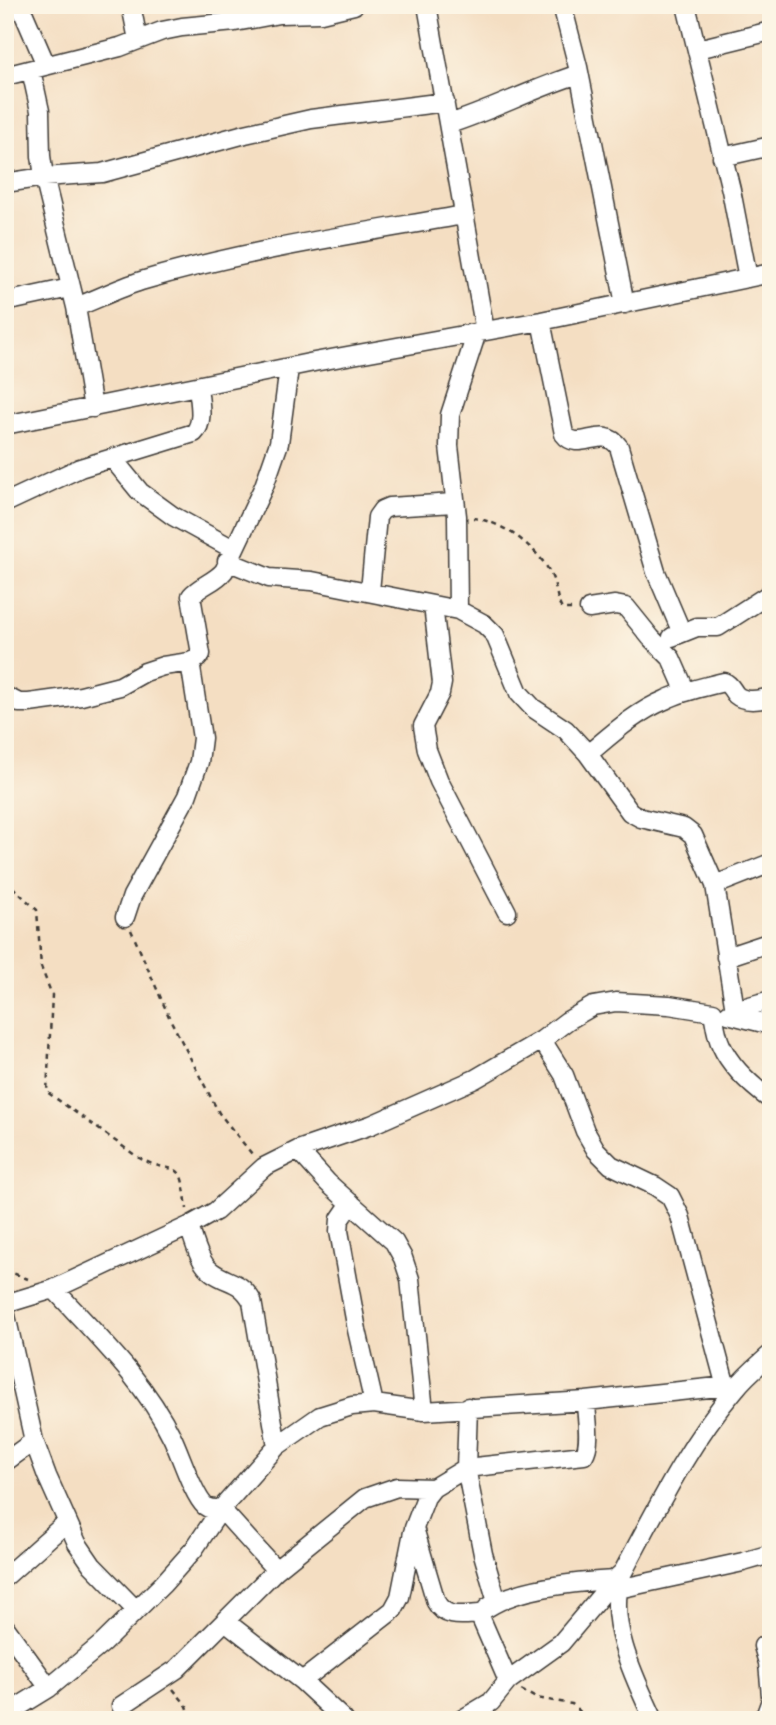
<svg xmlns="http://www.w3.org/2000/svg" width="776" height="1725" viewBox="0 0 776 1725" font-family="'Indie Flower',sans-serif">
<rect width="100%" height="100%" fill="#fcf5e5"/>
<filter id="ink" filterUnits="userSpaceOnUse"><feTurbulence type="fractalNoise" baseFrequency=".0143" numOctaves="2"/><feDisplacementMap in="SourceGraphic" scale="14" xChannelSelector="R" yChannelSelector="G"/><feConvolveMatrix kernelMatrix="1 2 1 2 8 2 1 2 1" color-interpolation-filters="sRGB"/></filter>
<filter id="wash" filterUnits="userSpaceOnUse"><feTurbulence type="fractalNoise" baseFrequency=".00686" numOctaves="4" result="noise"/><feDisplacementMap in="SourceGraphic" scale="28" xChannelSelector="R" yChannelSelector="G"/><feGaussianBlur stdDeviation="1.57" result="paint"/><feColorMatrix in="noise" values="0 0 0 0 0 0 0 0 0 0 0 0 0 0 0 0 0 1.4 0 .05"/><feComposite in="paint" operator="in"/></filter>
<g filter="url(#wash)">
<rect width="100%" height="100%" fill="#f4dec2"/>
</g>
<g filter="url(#ink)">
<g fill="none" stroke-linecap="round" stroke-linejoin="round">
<defs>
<path id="minor" d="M20,5L46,65
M131,5L138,40
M427,5L485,331
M562,5L578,67L625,304
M686,5L731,190L748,278
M698,49L771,31
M31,70L40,111L41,156L44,177L76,307L93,408
M5,76L120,47L162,31L182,27L235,22L279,14L321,13L354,5
M449,124C493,110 534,88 579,74
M722,157L771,146
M5,183L44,177L102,173L245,134L311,119L445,102
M5,302L70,288
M76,307C97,299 119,288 141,281C246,250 356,234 464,215
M541,321L564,434C579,454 602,423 619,447L656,572L682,633
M5,425L314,362L541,321L771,273
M113,459L140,492L173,516L233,549
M5,503L80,468L194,433C205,422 199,400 198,386
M227,561L269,578L312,581L458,610L484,624L495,635L519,693L533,708L566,730L588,754L630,812L641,818L684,828L693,835L715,885L771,863
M370,591L377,517L382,510L389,507L454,503
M433,605L442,683L440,693L423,726L427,750L439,781L507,912
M589,609L615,605L626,607L651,638L671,658L686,692
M458,610L457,516L449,446L450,415L477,332
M672,637L697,627H718L771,593
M5,696L19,703H29L81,696L120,686L145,672L163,666L190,662
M588,754C612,734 636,712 665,700C683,691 704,687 724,682C731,685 731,689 736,695C745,703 760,700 771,697
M715,885L735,1010L728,1014L771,1025
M125,917L132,896L187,796L199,762L202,738L190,662L198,658L201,654L191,596C201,585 215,582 224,571L264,486L279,443L289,368
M726,957L771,942
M735,1010L771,1000
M542,1040L564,1075L585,1131L596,1150L611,1165L655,1186L670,1196L680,1216L726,1387
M298,1150L328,1183L394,1242L403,1258L410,1279L424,1411
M351,1203L340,1219L339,1231L357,1330L374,1404
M189,1226C194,1240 199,1263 212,1272C229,1284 240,1280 252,1301L277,1446
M54,1289C96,1335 144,1380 172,1437C180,1453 193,1495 205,1506C210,1510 215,1509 221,1509L276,1570L365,1498L397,1487L433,1488L426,1497L414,1528L436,1602C445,1619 463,1615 479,1614L508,1681
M5,1304L54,1289L189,1226L216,1211L264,1167L298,1150L371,1125L475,1079L542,1040L567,1021L593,1006L616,1002L669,1005L713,1012C715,1022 716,1035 721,1045C731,1068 752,1086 771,1100
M5,1311L34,1441L47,1476L77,1543L92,1565L136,1610
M468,1407L466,1468L584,1455C592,1442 586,1417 586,1401
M5,1462L34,1441
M433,1488L466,1468L483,1554L497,1602
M5,1577L67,1522
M621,1579C606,1622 636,1681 654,1720
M618,1589L743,1562L771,1554
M487,1608C517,1587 578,1582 614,1580
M225,1621L302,1681L344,1720
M5,1627L49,1688
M763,1646L768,1663L771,1696
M302,1681L393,1610L400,1597L413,1532
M121,1706L177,1669L276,1570
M5,1715L49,1688L103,1643L163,1584L194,1549L221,1509L277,1446L320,1416L352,1406L374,1404L424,1411L586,1401L737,1385
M461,1720L491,1702L508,1681L561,1643L614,1580L623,1572C657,1508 689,1443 736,1388C746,1375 759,1365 771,1354
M760,1720L766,1714L771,1700"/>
</defs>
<use href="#minor" stroke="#3c3935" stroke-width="21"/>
<path stroke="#3c3935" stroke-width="2.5" stroke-dasharray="5 5" stroke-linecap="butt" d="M473,518C503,521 541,550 552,577C557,588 556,599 562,609H572
M5,880L37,910L41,967L52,995L47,1092L139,1158C179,1179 180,1152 187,1209
M131,930L170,1019L219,1113L252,1154
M5,1270L28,1279
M173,1689L187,1706L192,1720
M521,1690L536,1698L572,1704L589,1720"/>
<use href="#minor" stroke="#fff" stroke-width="18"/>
</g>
</g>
<rect width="776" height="1725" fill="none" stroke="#fcf5e5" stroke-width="28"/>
</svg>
